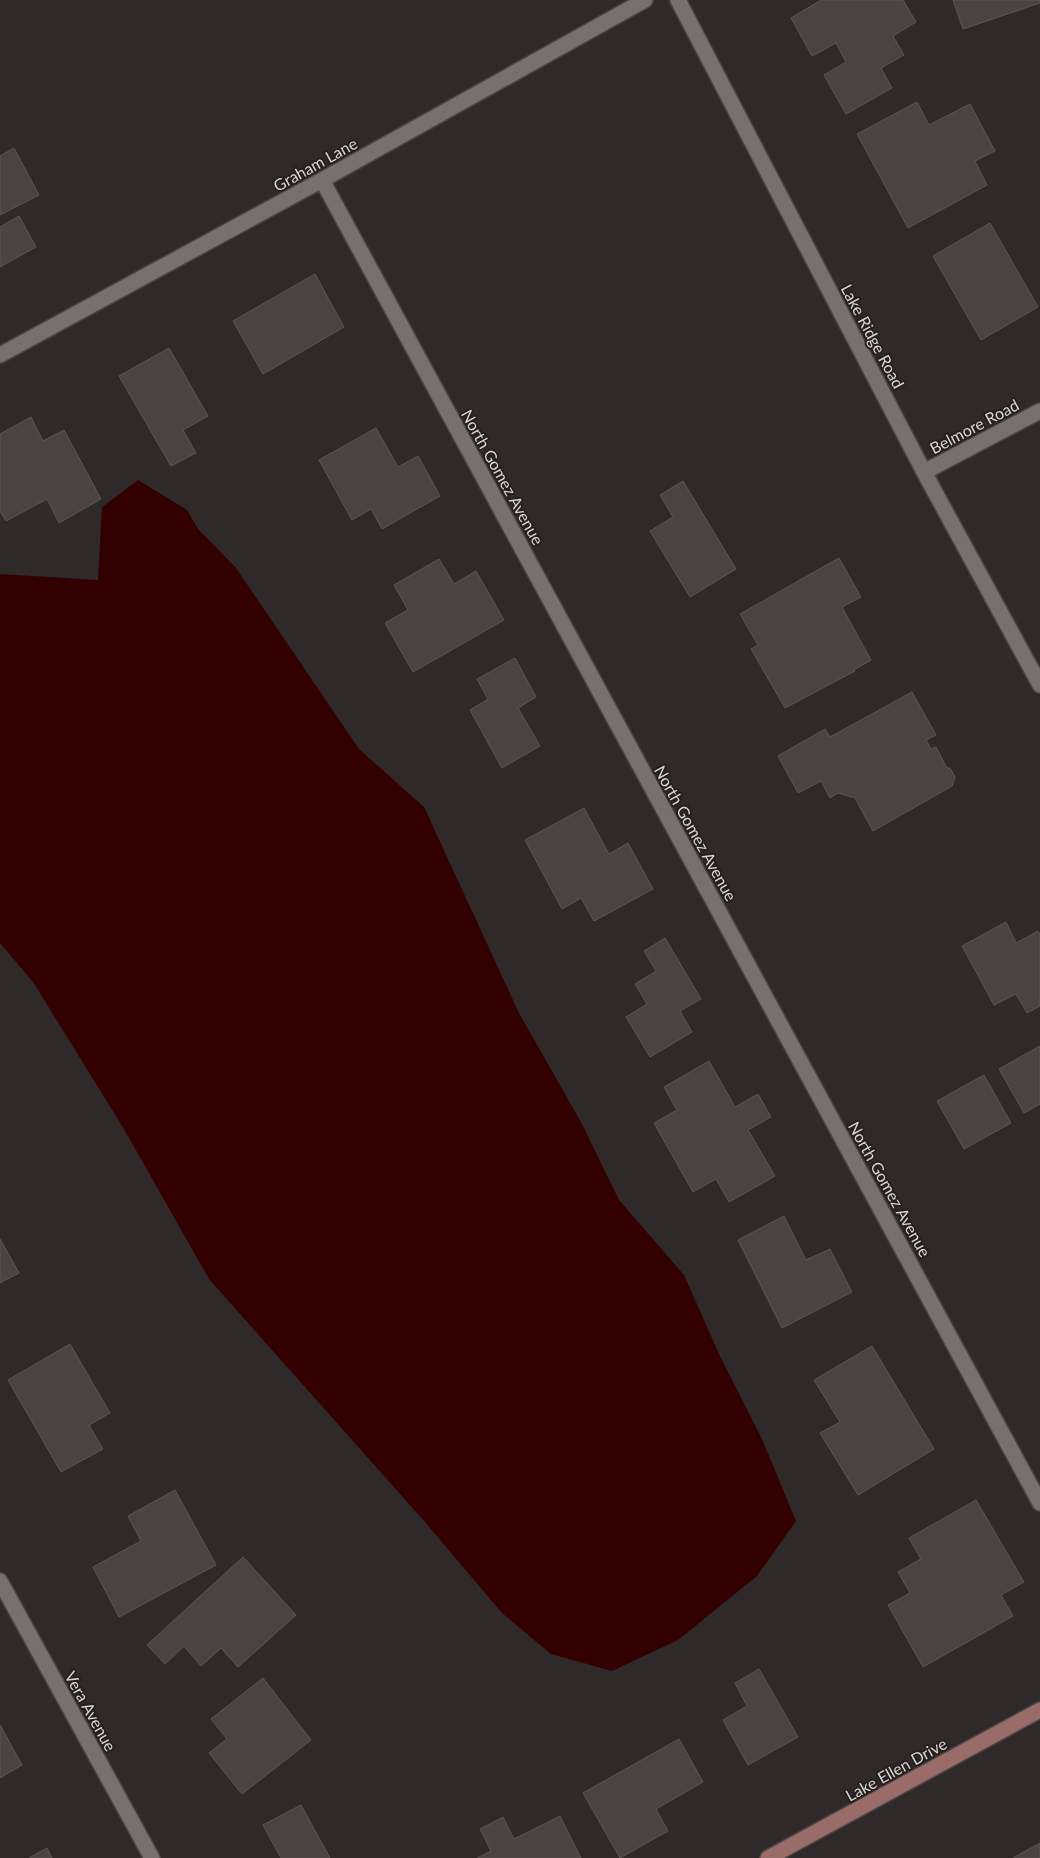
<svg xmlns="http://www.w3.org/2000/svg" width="1040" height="1858" viewBox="0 0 1040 1858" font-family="Lato,sans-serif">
<rect width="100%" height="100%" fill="#2f2929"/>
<path fill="#330001" d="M138,480L187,510L198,529L236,568L359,749L424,807L519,1013L582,1124L619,1200L684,1275L719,1354L762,1439L796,1521L757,1576L678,1640L612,1671L551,1654L502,1613L425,1522L209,1279L124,1129L33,982L0,943V574L98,580L102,507Z"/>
<path fill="#494342" stroke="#5d5655" d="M821,0H903L916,22L893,36L904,55L881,68L892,88L846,114L824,75L846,62L836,43L812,56L791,18Z
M953,0H1040V3L963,29Z
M917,102L929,125L970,104L995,151L975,161L987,185L908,228L857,134Z
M14,148L39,195L0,215V156Z
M19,216L36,247L0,267V227Z
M990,223L1038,307L981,340L933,256Z
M315,274L344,327L263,374L233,321Z
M169,348L208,416L183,430L196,453L171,466L119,376Z
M31,417L43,441L64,430L101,499L59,523L47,499L6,521L0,511V434Z
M376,428L398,467L418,456L440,496L382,529L371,509L352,520L319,460Z
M683,481L736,569L690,597L650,531L673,517L660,495Z
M839,558L861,597L842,607L871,660L854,670L855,671L785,708L751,649L758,645L740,614Z
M439,559L454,584L476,571L504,620L413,672L385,623L408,610L394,585Z
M515,658L536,697L518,708L540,746L502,768L470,710L488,699L477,679Z
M912,692L936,735L926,740L931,749L936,747L947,768H950L955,777L952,786L873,831L855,798L838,793L830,798L821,781L798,793L778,756L825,729L830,737Z
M584,808L609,854L628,843L653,889L594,921L581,898L562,909L525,840Z
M1006,922L1016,943L1038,931L1040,935V1006L1027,1013L1016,994L994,1005L962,946Z
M665,938L701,999L680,1011L692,1032L650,1057L626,1017L647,1004L635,984L656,971L644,951Z
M1040,1046V1104L1024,1113L999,1069Z
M709,1061L735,1107L758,1094L771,1117L748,1130L775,1176L729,1202L716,1179L693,1192L654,1123L677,1110L664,1087Z
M984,1075L1011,1123L964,1149L937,1101Z
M784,1216L806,1260L830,1249L852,1292L782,1328L738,1240Z
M0,1239L19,1273L0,1283Z
M70,1344L110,1413L89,1425L103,1449L61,1472L8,1380Z
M872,1346L934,1449L858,1495L820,1433L840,1422L814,1380Z
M175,1490L216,1565L119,1617L93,1567L141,1541L128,1516Z
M976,1500L1024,1582L1001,1595L1013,1616L923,1667L888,1605L910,1593L898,1572L921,1559L909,1538Z
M243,1557L296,1615L238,1667L221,1648L201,1666L184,1646L165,1664L147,1645Z
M759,1669L798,1737L748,1765L723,1720L747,1706L735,1683Z
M263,1678L311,1740L242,1794L209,1753L227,1739L211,1719Z
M0,1725L22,1765L0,1778Z
M679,1739L703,1782L656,1809L668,1831L620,1858L583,1793Z
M301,1805L330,1858H281L263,1825Z
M560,1816L581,1858H477L491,1851L480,1829L503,1817L514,1839Z
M1040,1843V1858H1013Z
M47,1848L52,1858H29Z"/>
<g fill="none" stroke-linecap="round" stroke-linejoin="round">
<defs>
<path id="street" d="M678,0L924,472L1040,685
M322,180L1040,1503
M0,355L322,180L645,0
M924,472L1040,411
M0,1581L152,1858"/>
<path id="secondary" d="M768,1858L1040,1710"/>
</defs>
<use href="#street" stroke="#4a4544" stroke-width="18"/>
<use href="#secondary" stroke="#4a4544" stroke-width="18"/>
<use href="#street" stroke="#77706f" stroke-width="15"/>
<use href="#secondary" stroke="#996c6a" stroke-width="15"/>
</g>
<g text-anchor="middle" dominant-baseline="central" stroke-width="4" stroke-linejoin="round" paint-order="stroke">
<g font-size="16" fill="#dbd6d6" stroke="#26201f">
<text transform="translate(315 164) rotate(-29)">Graham Lane</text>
<text transform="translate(873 336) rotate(62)">Lake Ridge Road</text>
<text transform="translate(974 426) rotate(-28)">Belmore Road</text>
<text transform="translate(503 477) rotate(61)">North Gomez Avenue</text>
<text transform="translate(696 833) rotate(61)">North Gomez Avenue</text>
<text transform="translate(890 1189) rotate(61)">North Gomez Avenue</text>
<text transform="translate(91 1711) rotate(61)">Vera Avenue</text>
<text transform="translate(896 1769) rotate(-29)">Lake Ellen Drive</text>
</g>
</g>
</svg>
